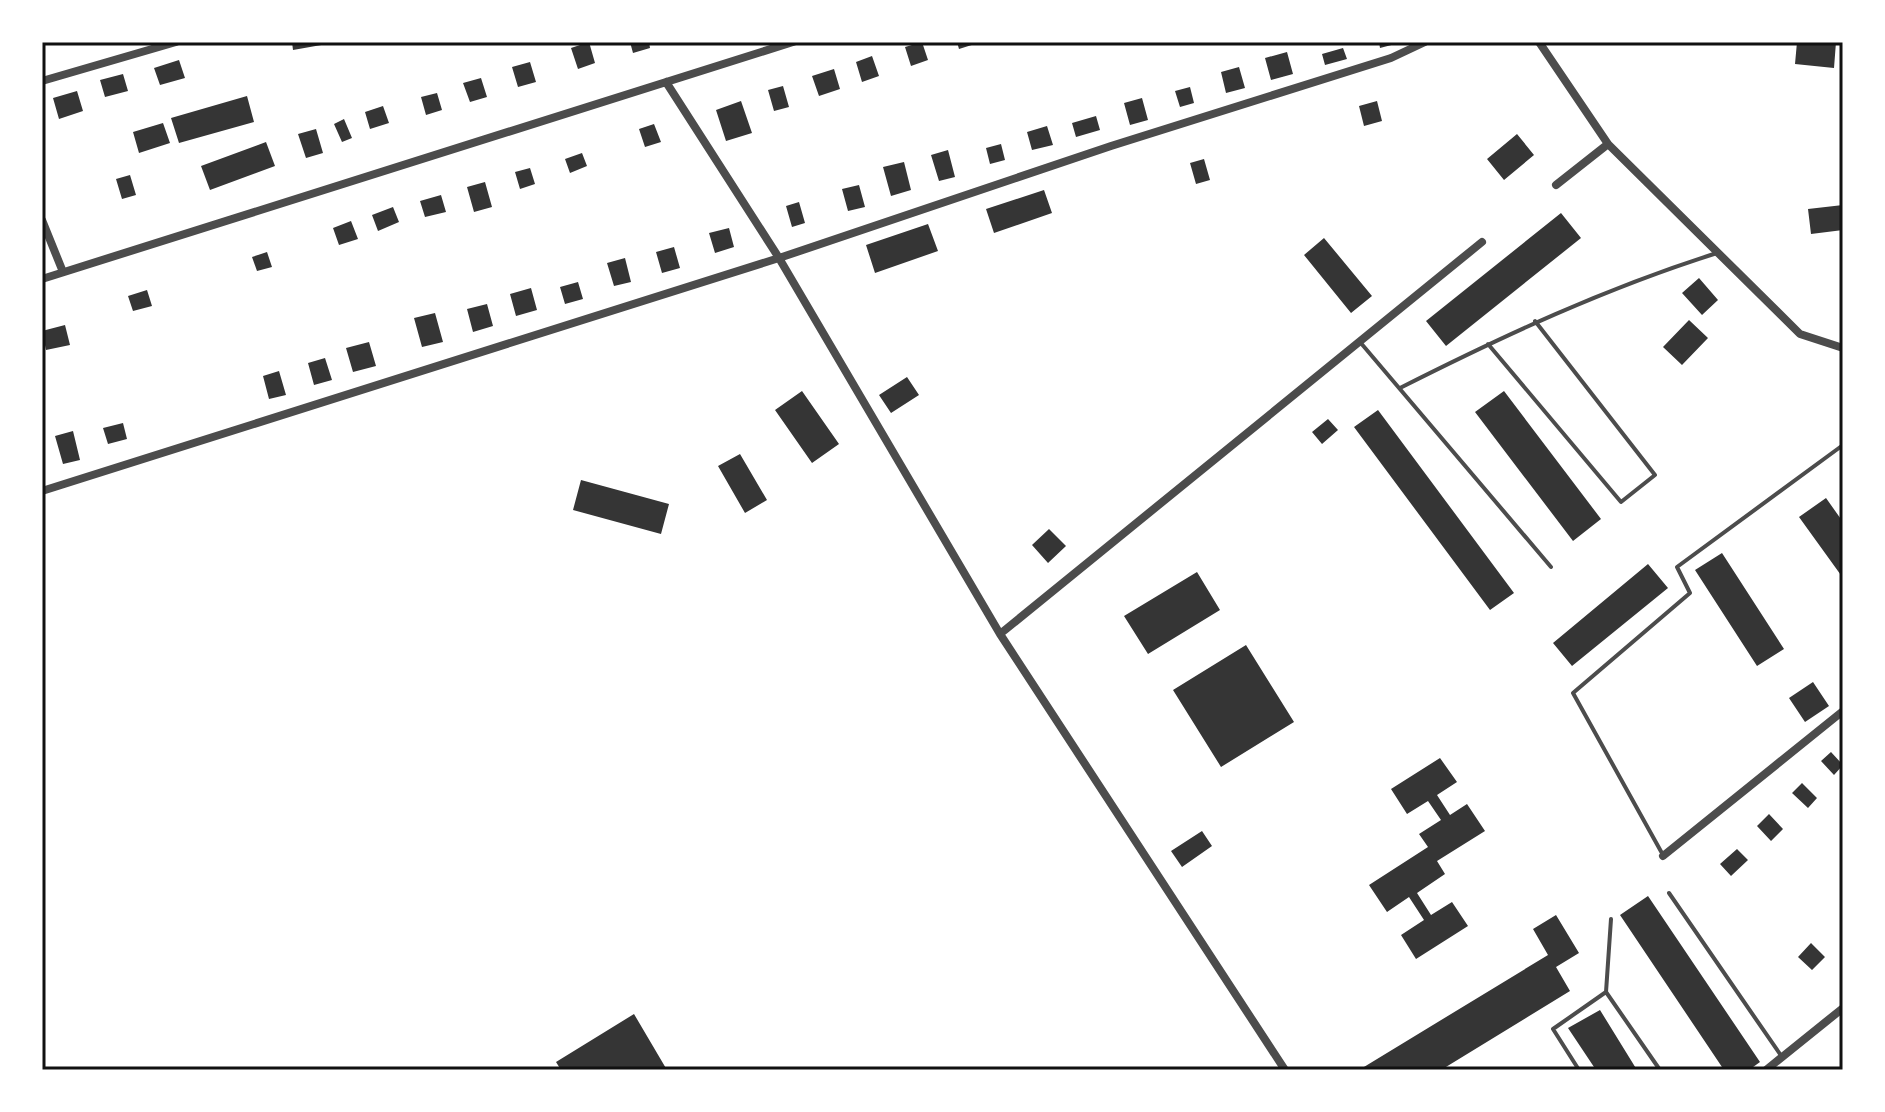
<svg xmlns="http://www.w3.org/2000/svg" width="1885" height="1112" viewBox="0 0 1885 1112" font-family="'PT Sans',sans-serif">
<rect width="100%" height="100%" fill="#fff"/>
<path fill="#353535" d="M292,42H326L327,44L293,50Z
M589,42L595,63L578,69L571,48Z
M630,42H649L650,48L633,53Z
M922,42L928,60L911,66L905,47Z
M957,42H978V43L959,49Z
M1379,42H1398L1399,43L1380,48Z
M1797,42H1836L1834,68L1795,64Z
M1343,48L1347,59L1325,65L1322,54Z
M1287,52L1293,74L1271,80L1265,58Z
M872,56L879,76L862,82L856,62Z
M179,60L185,78L160,85L154,68Z
M530,62L536,82L518,87L512,67Z
M1239,67L1245,88L1226,93L1221,72Z
M834,69L840,89L819,96L812,76Z
M123,74L128,91L105,97L100,80Z
M481,78L487,97L470,102L463,83Z
M783,86L789,107L774,111L768,90Z
M1190,87L1194,103L1180,107L1175,91Z
M77,91L83,111L59,119L53,98Z
M437,93L442,110L426,115L421,97Z
M247,96L254,122L179,143L171,118Z
M1142,98L1148,120L1130,125L1124,103Z
M741,101L752,133L726,141L716,110Z
M1377,101L1382,121L1364,126L1359,106Z
M383,106L389,123L370,129L365,112Z
M1096,116L1100,130L1076,137L1072,123Z
M344,119L352,138L342,142L334,124Z
M163,123L170,143L139,153L133,132Z
M654,124L661,142L645,147L639,129Z
M1047,126L1053,145L1032,150L1027,132Z
M316,129L323,153L306,158L298,134Z
M1517,134L1534,155L1504,180L1487,159Z
M266,142L275,166L210,190L201,166Z
M1001,144L1005,160L990,164L986,148Z
M948,150L955,177L939,181L931,155Z
M582,153L587,166L570,173L565,159Z
M1204,159L1210,180L1196,184L1190,163Z
M904,162L911,190L891,196L883,167Z
M530,168L535,184L520,189L515,172Z
M130,175L136,195L122,199L116,179Z
M485,182L492,207L474,212L467,187Z
M859,185L865,207L848,211L842,189Z
M1044,190L1052,213L994,233L986,209Z
M441,195L446,212L425,217L420,201Z
M799,202L805,223L792,227L786,206Z
M1843,205V230L1811,234L1808,209Z
M393,207L399,222L378,231L372,215Z
M1561,213L1581,238L1446,346L1426,321Z
M351,221L358,239L339,245L333,228Z
M928,224L938,251L875,273L866,245Z
M729,228L734,247L715,253L709,233Z
M1324,238L1372,296L1351,313L1304,255Z
M674,247L680,268L662,273L656,252Z
M267,252L272,267L257,271L252,257Z
M625,258L631,282L614,286L607,263Z
M1699,278L1718,300L1702,315L1682,293Z
M578,282L583,299L565,304L560,287Z
M531,288L537,310L516,316L510,294Z
M147,290L152,306L133,311L128,296Z
M487,304L493,326L473,332L467,309Z
M435,313L443,342L422,347L414,318Z
M1689,320L1708,338L1682,365L1663,347Z
M65,325L70,345L46,350L42,331Z
M369,342L376,366L353,372L346,348Z
M325,358L332,380L314,385L308,363Z
M279,371L286,395L269,399L263,376Z
M907,377L919,395L891,413L879,395Z
M802,391L839,444L812,463L775,410Z
M1504,391L1601,519L1573,541L1475,412Z
M1378,410L1514,593L1490,610L1354,427Z
M1328,419L1338,430L1322,444L1312,432Z
M123,423L127,439L108,444L103,428Z
M73,431L80,460L63,464L55,436Z
M740,454L767,500L745,513L718,466Z
M581,480L669,504L661,534L573,510Z
M1826,498L1843,522V578L1799,517Z
M1049,529L1066,546L1048,563L1032,545Z
M1722,553L1784,649L1757,666L1695,570Z
M1648,564L1668,588L1572,666L1553,643Z
M1197,572L1220,610L1148,654L1124,616Z
M1246,645L1294,722L1221,767L1173,690Z
M1813,682L1829,706L1805,722L1789,698Z
M1831,752L1843,765L1834,775L1821,761Z
M1440,758L1457,782L1437,795L1450,815L1467,804L1485,831L1437,861L1445,874L1417,893L1431,915L1452,902L1468,926L1416,959L1401,935L1424,920L1409,897L1387,912L1369,885L1428,847L1419,834L1441,820L1428,801L1407,814L1391,789Z
M1802,783L1817,798L1808,808L1792,793Z
M1769,814L1783,829L1771,841L1757,826Z
M1202,831L1212,846L1182,867L1171,851Z
M1737,849L1748,860L1731,876L1720,864Z
M1648,896L1760,1062L1749,1070H1724L1620,915Z
M1556,915L1579,953L1556,967L1570,991L1441,1070H1359L1548,955L1533,929Z
M1811,943L1825,957L1812,970L1798,957Z
M1600,1010L1637,1070H1596L1568,1028Z
M634,1014L667,1070H561L556,1062Z"/>
<g fill="none" stroke-linecap="round" stroke-linejoin="round">
<path stroke="#4c4c4c" stroke-width="4" d="M1360,342L1551,567
M1488,344L1621,502L1655,475L1535,321
M1400,388C1503,336 1606,288 1717,253
M1663,855L1573,693L1690,593L1677,567L1843,445
M1669,893L1782,1057
M1606,992L1611,919
M1579,1070L1553,1029L1606,992L1660,1070"/>
<path stroke="#4c4c4c" stroke-width="8" d="M1539,42L1608,144L1800,334L1843,348
M42,81L176,42
M666,82L779,258L1000,634L1285,1070
M1556,185L1608,144
M42,220L63,272
M42,279L793,42
M42,491L779,258L1111,146L1391,58L1425,42
M1000,634L1482,242
M1663,856L1843,711
M1766,1070L1843,1008"/>
</g>
<rect width="1885" height="1112" fill="none" stroke="#ffffff" stroke-width="88"/>
<rect x="44" y="44" width="1797" height="1024" fill="none" stroke="#111" stroke-width="3"/>
</svg>
